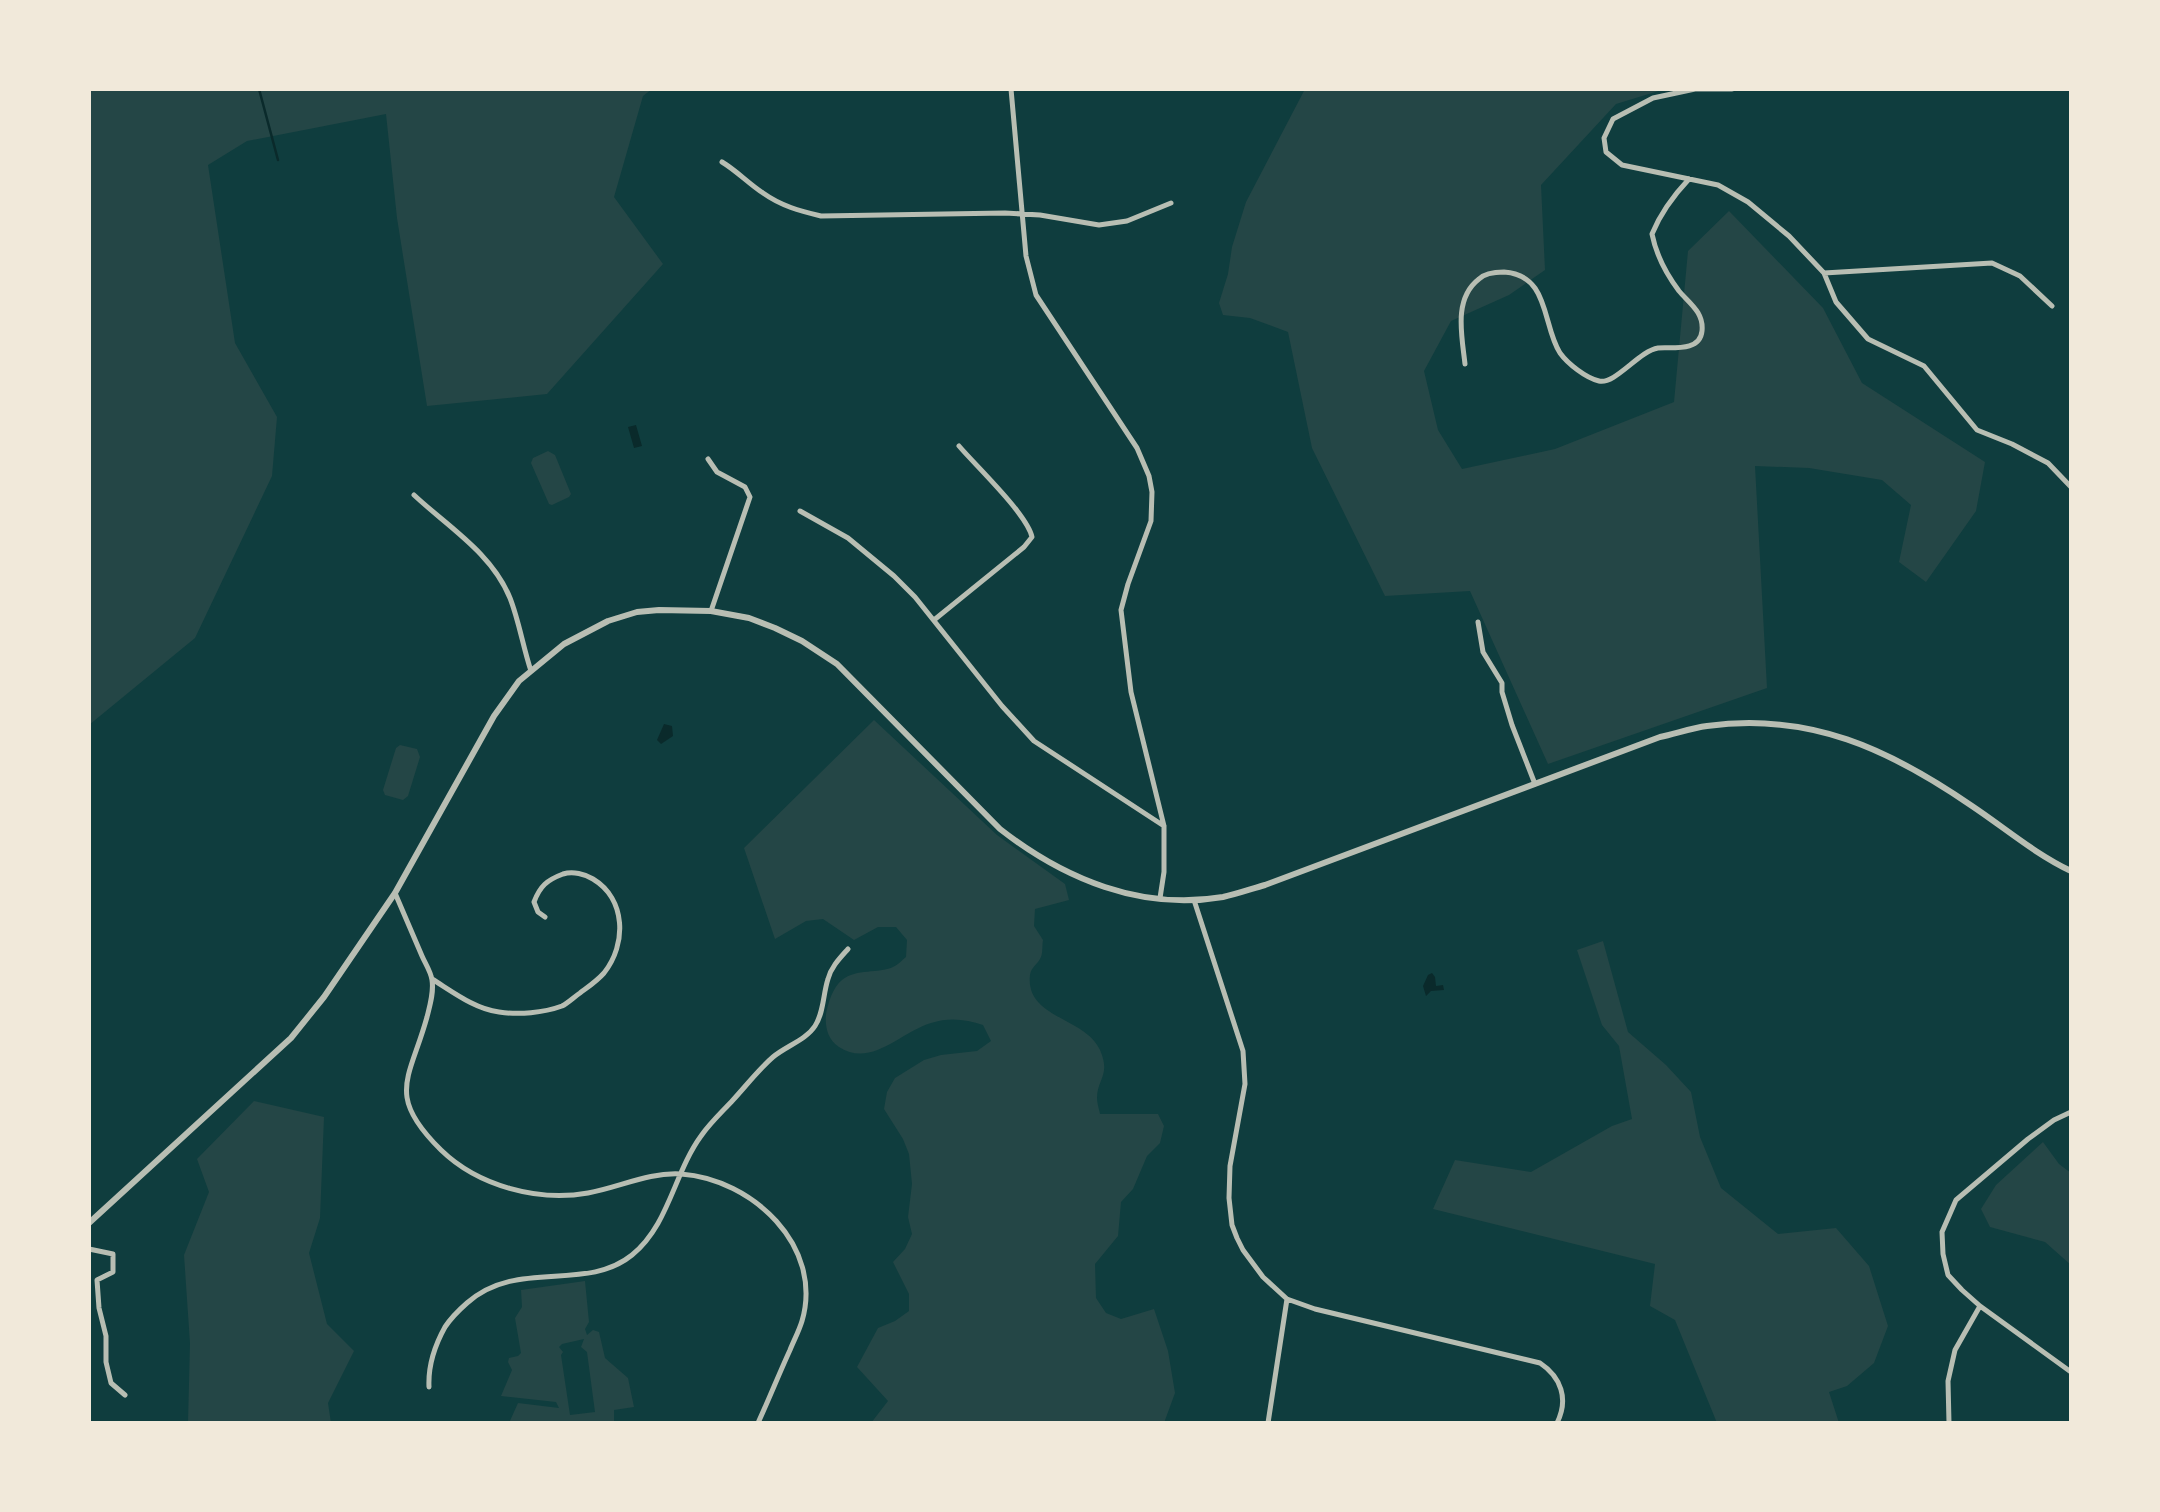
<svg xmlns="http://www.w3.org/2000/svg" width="2160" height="1512" viewBox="0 0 2160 1512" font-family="Arial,sans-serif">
<rect width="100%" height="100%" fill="#0f3d3e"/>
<path fill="#244646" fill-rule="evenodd" d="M89,89H652L643,96L614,197L663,264L547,394L427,406L397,218L386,114L247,141L208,165L235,343L277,417L272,476L195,638L89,725Z
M1305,89H1665L1616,104L1541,185L1545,270L1509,295L1451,321L1424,371L1438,430L1462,469L1555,449L1674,402L1688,251L1729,211L1823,308L1862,383L1985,462L1976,511L1926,582L1899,562L1911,505L1882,480L1809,468L1755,466L1767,688L1548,764L1470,591L1385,596L1312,448L1288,332L1250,318L1223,315L1219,303L1228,274L1232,247L1246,202Z
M548,451L555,455L571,494L569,497L552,505L549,504L531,463L533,458Z
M874,720L997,835L1065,884L1069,900L1035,909L1034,926L1043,940C1042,945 1043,952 1041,957C1038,964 1031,967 1030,975C1025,1018 1085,1017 1100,1050C1111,1075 1097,1079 1097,1098C1097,1103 1099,1109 1100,1114H1158L1164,1126L1160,1143L1147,1156L1133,1189L1121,1202L1118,1236L1095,1264L1096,1298L1106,1313L1121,1319L1154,1309L1168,1351L1175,1393L1164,1423H871L888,1401L857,1367L878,1328L895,1321L909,1311V1294L893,1262L905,1249L912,1234L908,1217L912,1184L909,1154L903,1139L884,1109L887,1092L895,1078L924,1060L941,1055L977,1051L991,1041L983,1025C966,1019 949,1017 931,1023C899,1033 871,1068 839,1047C827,1039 825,1026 826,1014C828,1003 833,987 842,980C857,968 878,974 893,967C898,965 902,960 906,957L907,940L896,927H878L854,940L823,919L806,921L775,939L744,848Z
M400,745L417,749L420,757L408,796L403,800L385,795L383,790L396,748Z
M1603,941L1628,1032L1666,1065L1691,1092L1700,1137L1721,1188L1778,1234L1836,1228L1869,1266L1888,1326L1874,1363L1847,1386L1829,1392L1839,1423H1717L1675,1320L1650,1306L1655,1264L1433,1209L1455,1160L1531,1172L1612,1126L1632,1119L1619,1046L1602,1025L1577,950Z
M254,1101L324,1117L320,1218L309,1253L327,1324L354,1351L328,1403L331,1423H188L190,1343L184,1255L209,1192L197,1159Z
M2043,1142L2059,1164L2071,1173V1265L2045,1242L1990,1227L1981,1209L1996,1185Z
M585,1281L589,1322L585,1329L587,1335L593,1330L599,1332L605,1358L628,1378L634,1407L614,1410V1423H509L518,1403L559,1408L556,1402L501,1396L512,1370L508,1362L509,1358L518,1356L521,1353L515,1318L522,1307L521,1290ZM584,1339L581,1347L587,1352L595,1412L570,1415L561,1355L563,1352L559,1347L562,1344Z"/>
<path fill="#0a2a2b" d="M636,425L642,446L634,448L628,427Z
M664,724L672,726L673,736L661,744L657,740Z
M1432,973L1435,977L1436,986L1443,985L1444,990L1431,991L1426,996L1423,986L1428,975Z"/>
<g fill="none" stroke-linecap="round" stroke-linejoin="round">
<path stroke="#0a2a2b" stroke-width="2.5" d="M259,89L278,160"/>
<path stroke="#b8beb3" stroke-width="5" d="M1011,89L1026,256L1036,295L1137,448L1149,476L1152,492L1151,521L1128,584L1121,610L1131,692L1164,826V872L1160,898
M1732,89H1695L1653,98L1613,119L1604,138L1606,152L1622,165L1718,185L1748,202L1789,236L1824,273L1836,302L1868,339L1924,366L1977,430L2012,444L2048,463L2071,487
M722,162C737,171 749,184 763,193C781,206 800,211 821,216L1005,213L1040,215L1099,225L1127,221L1171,203
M1824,273L1992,263L2020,276L2052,306
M1465,364C1462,336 1453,299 1479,279C1485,273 1495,272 1504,272C1550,275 1542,325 1560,353C1568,364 1586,378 1599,381C1615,385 1639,351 1658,348C1672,347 1700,352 1702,331C1704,312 1689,303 1679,291C1667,275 1656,254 1652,234C1661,212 1673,196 1689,179
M708,459L717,472L745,487L750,497L711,611
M414,495C447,526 492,553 510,598C519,621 523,647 531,671
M800,511L848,538L894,576L915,597L1002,706L1034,741L1164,826
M934,620L1024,547L1032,537C1027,514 976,466 959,446
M1478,622L1483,652L1502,683V692L1512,725L1535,784
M395,893C404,914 413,935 422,956C425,963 431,972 432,980C434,992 430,1005 427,1017C410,1079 385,1095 441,1150C478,1186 538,1202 588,1193C620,1187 649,1172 681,1174C752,1179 824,1246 802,1321C799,1331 794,1340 790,1350C779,1374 769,1399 758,1423
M1194,900L1243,1051L1245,1084L1230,1166L1229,1198L1232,1225L1237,1238L1243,1250L1263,1277L1287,1299L1315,1309L1540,1363C1561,1377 1569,1399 1557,1423
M432,979C453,992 475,1009 499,1012C519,1015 543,1013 562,1006C568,1003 574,997 580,993C588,987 597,981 604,973C627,944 626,899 593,879C585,874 573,871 563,874C547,880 540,886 534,902L538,912L545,917
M2071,1112L2054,1120L2028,1139L1956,1200L1942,1232L1943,1254L1948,1275L1962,1290L1980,1306L2071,1372
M89,1249L113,1254V1272L97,1280L99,1308L106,1336V1362L111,1383L125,1395
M429,1387C428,1366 435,1345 445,1327C451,1318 459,1310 467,1303C518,1258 585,1293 632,1255C669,1225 674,1173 701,1136C710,1123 722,1112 733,1100C746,1086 758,1070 773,1057C786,1046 806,1040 815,1026C824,1012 823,994 828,979C831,967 840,958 848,949
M1268,1423L1287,1299
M1949,1423L1948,1381L1955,1350L1980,1306"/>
<path stroke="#b8beb3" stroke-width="6" d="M89,1223L291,1038L324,997L395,893L494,716L519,681L564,644L608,621L637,612L659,610L711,611L749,618L775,628L802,641L837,664L1000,829C1064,879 1141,911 1223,897C1237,894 1251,889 1265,885L1660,737C1675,734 1691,728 1707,726C1810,712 1889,749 1972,806C2005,828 2035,854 2071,871"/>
</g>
<rect width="2160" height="1512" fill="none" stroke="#f1e9da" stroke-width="182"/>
</svg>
